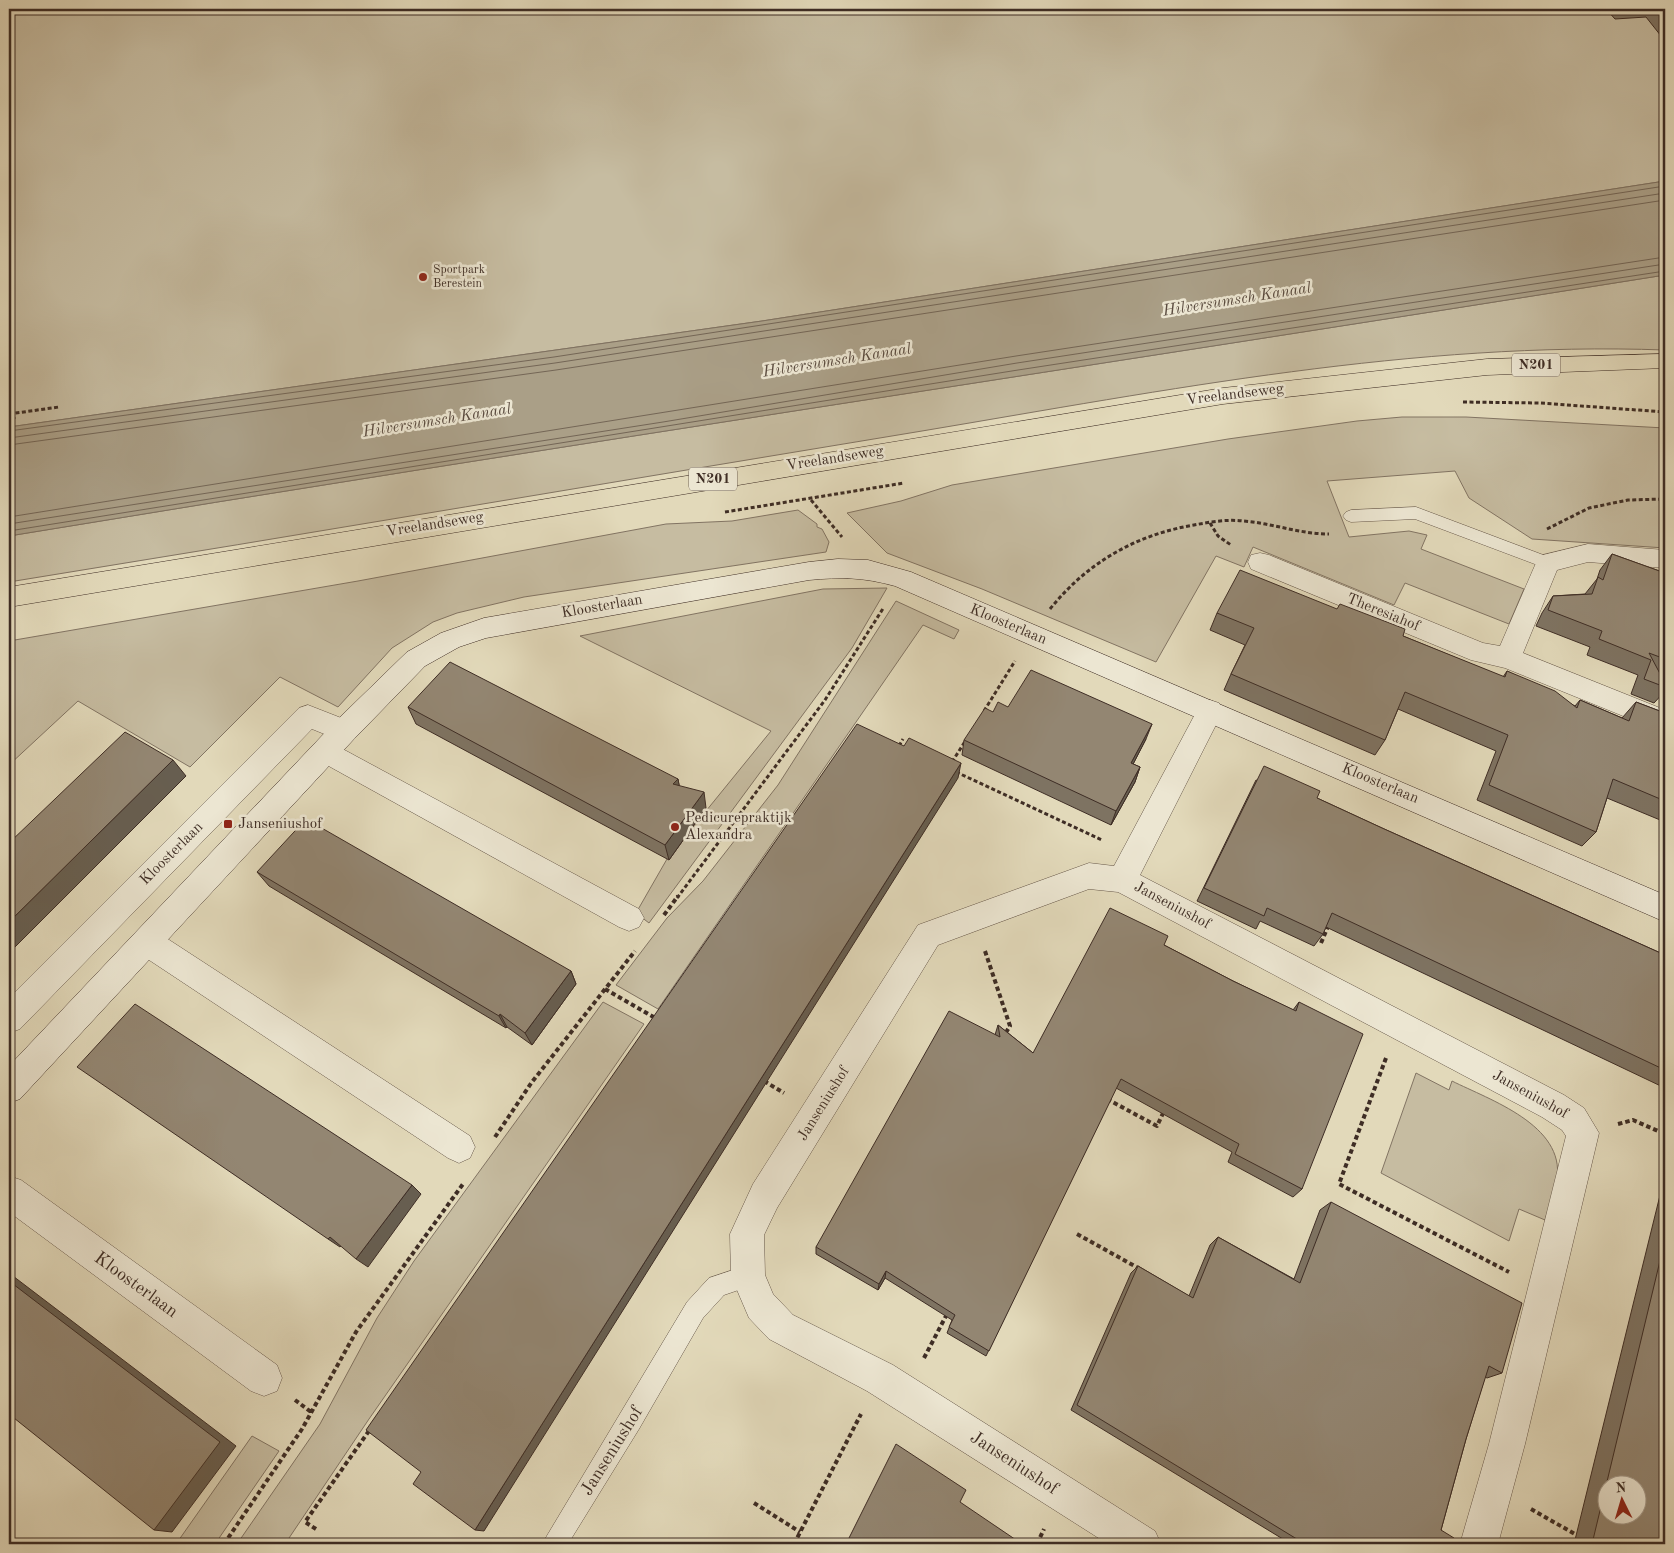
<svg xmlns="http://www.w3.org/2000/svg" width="1674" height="1553" viewBox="0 0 1674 1553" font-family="'Old Standard TT',serif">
<rect width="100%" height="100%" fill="#e2d9ba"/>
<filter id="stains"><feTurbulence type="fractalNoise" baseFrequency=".004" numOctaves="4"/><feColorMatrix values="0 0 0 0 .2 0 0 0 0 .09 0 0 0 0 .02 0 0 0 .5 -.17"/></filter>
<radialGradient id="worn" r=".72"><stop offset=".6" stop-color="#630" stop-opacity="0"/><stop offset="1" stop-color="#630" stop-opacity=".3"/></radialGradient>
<path fill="#c6bca1" stroke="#827463" d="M9,9H1665V181L762,321L9,427V419L16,418H9Z
M1665,275V350C1415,341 1167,390 922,431C618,481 313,533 9,582V536C560,445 1113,363 1665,275Z
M1402,417H1466L1665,428V548L1532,539L1469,498L1455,471L1327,481L1349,537L1409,531L1427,535L1421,549L1524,589L1509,624L1405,583L1394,605L1253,547L1244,567L1216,556L1156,662L982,589L887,553L847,513L901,501L952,485L1228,439L1357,421Z
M798,510L817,524V527L822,529L829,542L826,552L524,597L457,613L433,622L392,648L338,707L280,677L190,767L78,701L9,765V641L358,581L666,524L732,521Z
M887,588L852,648L649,923L636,913L667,859L771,731L580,636L823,589Z
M896,601L959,630L954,639L923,625L658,1009L616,985L667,918L703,881L778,785Z
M603,1002L644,1024L369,1419L285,1544H237L320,1424L377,1318L414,1261Z
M1416,1073L1449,1090L1452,1081C1490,1100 1565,1125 1557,1179C1554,1193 1549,1207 1545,1220L1519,1209L1509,1241L1381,1173Z
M252,1436L279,1451L215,1544H176Z"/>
<path fill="#aa9f87" stroke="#7f7160" d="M1665,181V275C1113,363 560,445 9,536V427L762,321Z"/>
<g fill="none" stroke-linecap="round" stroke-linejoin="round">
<path stroke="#746656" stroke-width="1" d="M9,431L554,357L1665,186
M9,438L555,363L1665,193
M9,445L556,370L1665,200
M9,517L1016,356L1665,257
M9,524L663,422L1017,363L1665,264
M9,531L1018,370L1665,271"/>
<defs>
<path id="lane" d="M1416,507L1554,559L1556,563L1554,567L1548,569L1415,519L1351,522L1346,520L1343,516L1346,512L1351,510Z
M748,1265L756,1268L759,1276L756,1284L724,1295L703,1318L639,1429L568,1544H542L687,1302L709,1278Z"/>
<path id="street" d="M1588,544L1665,550V568L1588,562L1557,570L1523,653L1665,710V733L1505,668L1471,660L1251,569L1248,562L1251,555L1260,553L1269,555L1483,643L1500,646L1539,556Z
M1210,700L1219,703L1223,711L1140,875L1564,1095L1584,1108L1599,1133L1525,1444L1498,1544H1460L1489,1444L1566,1136L1562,1130L1542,1117L1118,892L1089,889L938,945L777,1208L764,1235L765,1275L773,1294L793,1315L893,1365L1155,1531L1161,1544H1108L867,1391L769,1339L749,1318L731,1276L730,1234L753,1184L918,925L1089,863L1114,866L1201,703Z
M308,705L354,723L357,731L354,739L344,742L312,729L20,1029L9,1033V998L299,708Z
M326,740L639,909L644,918L639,927L629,931L619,927L316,759L312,751L316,743Z
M147,928L157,932L470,1136L475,1147L470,1158L459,1163L448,1158L137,952L132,942L137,932Z
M9,1176L21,1180L277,1365L282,1378L277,1391L264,1396L251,1391L9,1212Z"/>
<path id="secondary" d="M838,559L868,560L911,572L1665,895V922L895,586C862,577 842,577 809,580L486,638L459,647L425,666L354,739L20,1099L9,1103V1066L334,723L407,652L441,633L484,618L809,562Z"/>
<path id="primary" d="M1665,354V368L1487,375L1223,404L9,607V587L1223,388L1487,359Z"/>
</defs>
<use href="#lane" stroke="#67584a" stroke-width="1"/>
<use href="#street" stroke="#67584a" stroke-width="1"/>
<use href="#secondary" stroke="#3e2d25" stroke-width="1"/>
<use href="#primary" stroke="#3e2d25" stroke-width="1"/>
<path stroke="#3e2d25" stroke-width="3" stroke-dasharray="4 2.5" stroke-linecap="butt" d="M1463,402L1540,403L1665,412
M9,414L59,407
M811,500L842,537
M725,512L904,483
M1210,523L1218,536L1231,545
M1547,529L1589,508L1628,500L1665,499
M1050,609C1087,563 1135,535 1194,525C1210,522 1227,519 1243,521C1272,523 1299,534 1329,534
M984,711L1015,661
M899,746L903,739
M952,762L966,740
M956,772L1102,840
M677,898L825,700L884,607"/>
<path stroke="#3e2d25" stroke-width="4" stroke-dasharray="4.5 3" stroke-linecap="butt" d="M664,915L678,896
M1321,943L1329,924
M985,951L1010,1026L1005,1034
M605,989L657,1019
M1386,1058L1339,1184L1509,1272
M764,1081L784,1093
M1107,1099L1157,1126L1164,1111
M1618,1124L1633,1120L1665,1134
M495,1137L532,1082L635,951
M1077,1234L1140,1269
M924,1358L947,1314
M295,1400L311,1412
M754,1503L800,1532
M1531,1509L1580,1537
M316,1529L305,1522L371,1428
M224,1544L302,1429L356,1332L463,1184
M794,1544L861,1414
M1037,1544L1044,1529"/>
<use href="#lane" fill="#ece6d2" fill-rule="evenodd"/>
<use href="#street" fill="#ece6d2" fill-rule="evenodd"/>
<use href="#secondary" fill="#ece6d2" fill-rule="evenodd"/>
<use href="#primary" fill="#e2d9ba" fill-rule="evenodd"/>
</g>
<path fill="#7e7362" stroke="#3e2d25" d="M1606,9H1665V41L1646,17L1615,19Z
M1612,554L1665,573V680L1663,679L1665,683V691L1654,703L1631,694L1638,675L1587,655L1590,647L1536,626L1542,613L1553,596L1585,594L1597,579L1600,570Z
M1217,613L1403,636L1503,677L1507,671L1575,706L1580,700L1622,718L1636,702L1665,713V822L1607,798L1596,832L1582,846L1477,800L1496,751L1398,709L1385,740L1375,755L1224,690L1231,674L1245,645L1210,630Z
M408,707L678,779L679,786L706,808L669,860L416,724Z
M993,712L1146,739L1133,764L1140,767L1135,782L1111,825L962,755L964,740Z
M1256,780L1317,798L1382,828L1665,955V1088L1326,927L1323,934L1314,946L1260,921L1256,929L1197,901Z
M257,872L571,971L576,984L532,1045L507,1027L506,1028L269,886Z
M1164,945L1233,981L1293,1010L1299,1002L1302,1189L1293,1197L1228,1162L1232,1152L1116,1088L986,1356L947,1333L952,1320L885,1278L878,1290L816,1254V1247L995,1035L998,1025L1033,1053Z
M1665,1175V1544H1574Z
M1331,1202L1502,1373L1487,1378L1485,1377L1466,1439L1441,1530L1453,1544H1291L1071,1410L1131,1273L1138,1266L1189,1296L1210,1245L1218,1237L1294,1279L1320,1210Z"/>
<path fill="#675e50" stroke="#3e2d25" d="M1152,724L1146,739L1126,778L1131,763Z
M173,760L186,776L9,953V922Z
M961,763L958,778L484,1531L475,1530Z
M1140,767L1135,782L1111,825L1116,811Z
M678,779L681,794L673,784Z
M704,792L706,808L669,860L665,845Z
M571,971L576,984L532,1045L525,1033Z
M500,1014L507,1027L506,1028L499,1016Z
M412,1185L421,1194L368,1267L356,1259Z
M330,1237L342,1245L340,1247L328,1239Z
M886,1271L885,1278L878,1290L879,1284Z
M9,1273L236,1446L172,1532L154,1530L9,1281Z"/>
<path fill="#938672" stroke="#3e2d25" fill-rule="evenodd" d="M1612,554L1665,573V659L1649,653L1665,683V687L1644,679L1651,660L1599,639L1602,631L1548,610L1553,596L1592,594L1598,577L1603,580Z
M1240,570L1337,609L1340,604L1405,629L1403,636L1505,677L1507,671L1555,691L1577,708L1580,700L1629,721L1636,702L1665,713V801L1613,779L1596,832L1489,785L1508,735L1405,692L1385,740L1231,674L1254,628L1217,613Z
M450,662L678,779L673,784L704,792L665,845L408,707Z
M1031,670L1152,724L1131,763L1140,767L1116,811L964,740L985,708L993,712L998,702L1008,707Z
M857,724L904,746L909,738L961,763L475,1530L413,1484L421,1472L366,1430Z
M125,732L173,760L9,922V843Z
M1264,766L1320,791L1317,798L1382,828L1665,955V1070L1332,913L1323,934L1267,908L1264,916L1204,888Z
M306,819L571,971L525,1033L500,1014L499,1016L257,872Z
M1110,908L1168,936L1164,945L1233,981L1296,1011L1299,1002L1363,1034L1302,1189L1235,1154L1239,1144L1121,1079L989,1351L949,1327L955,1315L886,1271L879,1284L816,1247L949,1011L1000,1037L998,1025L1033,1053Z
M135,1004L412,1185L356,1259L330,1237L328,1239L77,1067Z
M1331,1202L1522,1303L1502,1373L1489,1366L1466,1439L1441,1530L1454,1538L1453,1544H1305L1077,1405L1138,1266L1193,1298L1218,1237L1300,1283Z
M1665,1240V1544H1592ZM1606,1486H1636V1516H1606Z
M9,1281L220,1442L154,1530L9,1414Z
M896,1444L966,1490L960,1502L1022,1544H846Z"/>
<g fill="#8f2418" stroke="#ece6d2" stroke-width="2">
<circle cx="423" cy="277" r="5"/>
<rect x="223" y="819" width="10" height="10" rx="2.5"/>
<circle cx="675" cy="827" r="5"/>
</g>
<g text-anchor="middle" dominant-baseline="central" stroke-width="5" stroke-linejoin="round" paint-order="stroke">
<g font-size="12" fill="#3e2d25" stroke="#ece6d2" text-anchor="start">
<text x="433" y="270">Sportpark<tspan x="433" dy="14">Berestein</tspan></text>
</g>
<g fill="#ece6d2" stroke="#726459" stroke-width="1">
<rect x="1512" y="353.5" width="48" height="23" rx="4"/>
<rect x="689" y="467.5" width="48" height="23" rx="4"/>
</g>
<g font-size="14" font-weight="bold" fill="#3e2d25">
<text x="1536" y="365">N201</text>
<text x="713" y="479">N201</text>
</g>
<g font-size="15" fill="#3e2d25" stroke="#ece6d2">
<text transform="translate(1235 395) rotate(-7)">Vreelandseweg</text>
<text transform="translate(835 459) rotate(-9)">Vreelandseweg</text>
<text transform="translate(435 525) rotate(-9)">Vreelandseweg</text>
<text transform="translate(602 607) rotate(-10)">Kloosterlaan</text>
<text transform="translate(1383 613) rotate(22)">Theresiahof</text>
<text transform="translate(1008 625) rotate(23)">Kloosterlaan</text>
<text transform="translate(1380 784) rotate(23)">Kloosterlaan</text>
<text transform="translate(172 854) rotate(-45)">Kloosterlaan</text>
<text transform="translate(1172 906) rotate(28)">Janseniushof</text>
<text transform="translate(1530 1095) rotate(29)">Janseniushof</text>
<text transform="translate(824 1104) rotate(-58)">Janseniushof</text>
</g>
<g font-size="15" fill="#3e2d25" stroke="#ece6d2" text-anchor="start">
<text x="685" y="818">Pedicurepraktijk<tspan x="685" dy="17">Alexandra</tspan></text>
<text x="238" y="824">Janseniushof</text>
</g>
<g font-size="16" font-style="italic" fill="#594a3e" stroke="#ece6d2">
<text transform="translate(1237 300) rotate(-9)">Hilversumsch Kanaal</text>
<text transform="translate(837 361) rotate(-9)">Hilversumsch Kanaal</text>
<text transform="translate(437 421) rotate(-9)">Hilversumsch Kanaal</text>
</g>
<g font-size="18" fill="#3e2d25" stroke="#ece6d2">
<text transform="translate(136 1285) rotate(36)">Kloosterlaan</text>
<text transform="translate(612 1451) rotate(-58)">Janseniushof</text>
<text transform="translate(1014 1463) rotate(33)">Janseniushof</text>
</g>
</g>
<rect width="1674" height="1553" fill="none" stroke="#e2d9ba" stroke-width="30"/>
<rect x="10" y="10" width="1654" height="1533" fill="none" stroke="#3e2d25" stroke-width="2.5"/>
<rect x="15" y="15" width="1644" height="1523" fill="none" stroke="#3e2d25"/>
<g transform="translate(1622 1500) rotate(355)"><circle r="24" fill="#ece6d2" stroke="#a69c8d"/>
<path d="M0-4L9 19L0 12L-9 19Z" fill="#8f2418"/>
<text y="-8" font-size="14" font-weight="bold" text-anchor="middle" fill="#3e2d25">N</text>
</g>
<rect width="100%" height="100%" filter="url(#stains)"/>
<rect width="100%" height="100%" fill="url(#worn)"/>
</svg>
